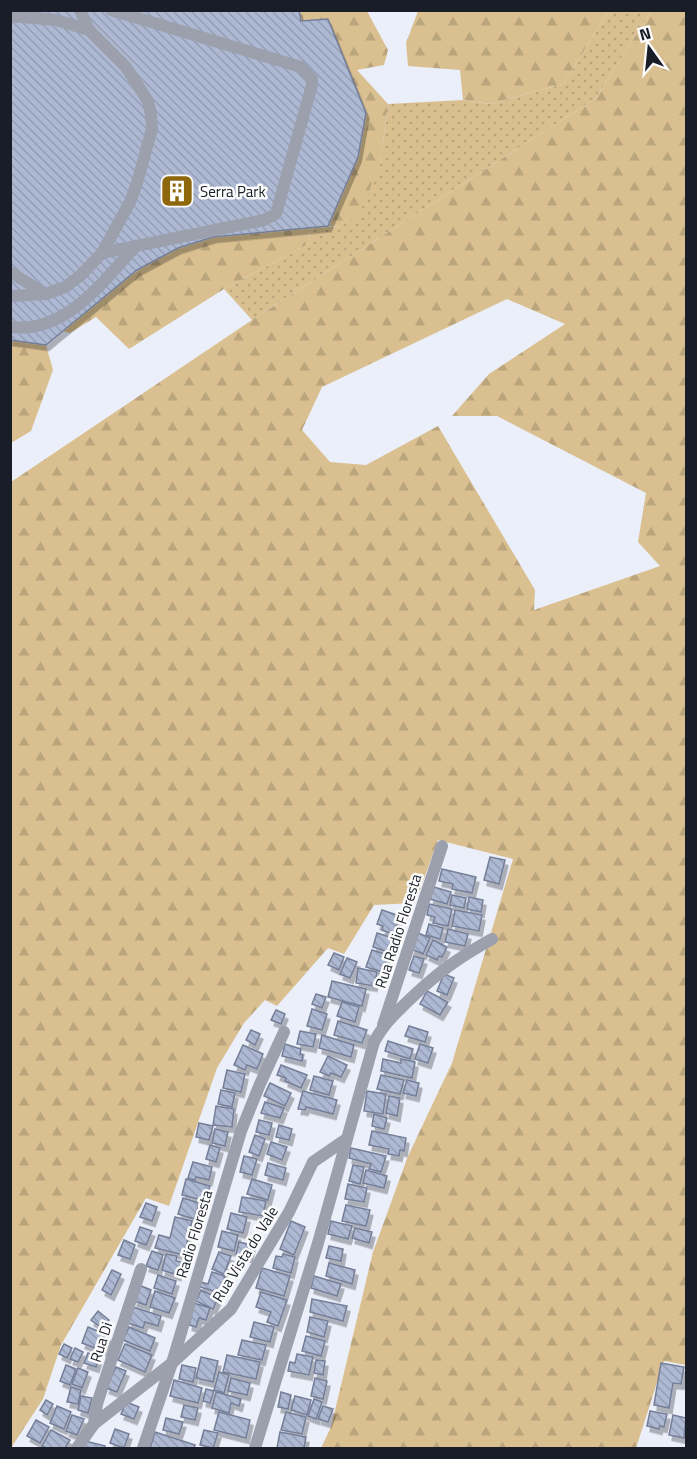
<svg xmlns="http://www.w3.org/2000/svg" width="697" height="1459" viewBox="0 0 697 1459" font-family="'Titillium Web',sans-serif">
	<style>
		.grass { fill: url(#grass-dots) }
		.forest { fill: url(#forest-firs); fill-rule: evenodd }
		.building { fill: url(#building-back-hatch); stroke: #747e97; stroke-width: 1.5; filter: url(#shadow) }
		.lines { fill: none; stroke-linecap: round; stroke-linejoin: round }
		.minor { stroke: #9ba0ac; stroke-width: 12 }
		.labels { text-anchor: middle; dominant-baseline: central; stroke-width: 5; stroke-linejoin: round; paint-order: stroke }
		.poi-label { font-size: 15px; fill: #191d27; stroke: #fcfcfc; text-anchor: start }
		.street-label { font-size: 15px; fill: #191d27; stroke: #fcfcfc }
	</style>
	<defs>
		<pattern id="grass-dots" width="8" height="8" patternUnits="userSpaceOnUse" patternTransform="scale(1.5)"><rect width="8" height="8" fill="#dac091"/><path d="M2 2h.1M6 6h.1" fill="none" stroke="#baa57d" stroke-width="1.8" stroke-linecap="round"/></pattern>
		<pattern id="forest-firs" width="22" height="20" patternUnits="userSpaceOnUse" patternTransform="scale(1.5)"><rect width="22" height="20" fill="#dac091"/><path d="M5 1l3.5 6h-7zM16 11l3.5 6h-7z" fill="#baa57d"/></pattern>
		<pattern id="building-back-hatch" width="6" height="6" patternUnits="userSpaceOnUse" patternTransform="scale(1.5)"><rect width="6" height="6" fill="#adb8d3"/><path d="M-1 5l2 2M0 0l6 6M5-1l2 2" fill="none" stroke="#949eb5"/></pattern>
		<filter id="shadow"><feDropShadow dx="3" dy="5.5" stdDeviation="0" flood-color="#0004"/></filter>
	</defs>
	<rect width="100%" height="100%" fill="#ebeffa"/>
	<polygon class="grass" points="609,11 651,11 596,98 252,320 224,289 310,243 309,228 342,226 380,164 388,104 463,100 490,104 563,84"/>
	<g class="forest">
		<polygon points="299,11 367,11 388,50 384,65 357,70 388,104 380,164 359,214 342,226 328,226 358,157 366,112 328,19 301,21"/>
		<polygon points="418,11 418,10 609,11 563,84 490,104 463,100 460,70 408,66 406,43"/>
		<path d="M651,11H686V1365L664,1361L636,1448H321L331,1427L373,1252L408,1156L452,1063L513,859L438,840L415,903L374,905L344,954L328,948L277,1006L265,1000L244,1023L217,1068L169,1206L146,1198L61,1345L43,1399L11,1448V482L252,320L596,98ZM507,299L565,324L489,374L452,416H497L646,493L638,542L660,566L534,610L535,590L438,426L366,465L330,462L302,430L322,387Z"/>
		<path d="M309,228L310,243L224,289L129,349L96,317L70,333L63,331C109,293 153,249 213,237C244,231 278,231 309,228Z"/>
		<polygon points="11,340 46,345 53,370 31,431 11,443"/>
	</g>
	<g class="building">
		<polygon points="10,10 299,10 301,21 328,19 366,113 358,157 328,226 213,237 178,248 137,270 46,345 10,340"/>
		<polygon points="490,857 505,860 499,884 484,880"/>
		<polygon points="442,869 476,877 472,893 452,889 453,884 439,881"/>
		<polygon points="434,887 451,892 447,904 430,899"/>
		<polygon points="452,895 466,898 464,908 450,905"/>
		<polygon points="469,897 483,900 481,912 467,909"/>
		<polygon points="429,904 452,909 448,926 433,923 435,917 427,915"/>
		<polygon points="382,910 400,916 393,934 382,930 383,926 377,924"/>
		<polygon points="455,910 482,915 479,931 452,926"/>
		<polygon points="429,924 443,928 440,939 426,935"/>
		<polygon points="448,929 468,934 465,946 445,942"/>
		<polygon points="377,933 393,938 389,952 373,947"/>
		<polygon points="418,933 430,938 423,954 411,949"/>
		<polygon points="433,940 447,947 442,957 439,956 437,960 426,955"/>
		<polygon points="372,950 388,955 383,972 366,967"/>
		<polygon points="334,953 344,957 339,970 328,965"/>
		<polygon points="414,956 424,959 419,973 409,970"/>
		<polygon points="347,958 357,962 350,978 340,974"/>
		<polygon points="358,968 377,972 374,986 356,983"/>
		<polygon points="444,974 454,978 447,995 437,991"/>
		<polygon points="332,981 366,989 362,1006 328,997"/>
		<polygon points="427,991 448,1002 440,1015 420,1004"/>
		<polygon points="316,994 326,997 322,1008 312,1004"/>
		<polygon points="342,1002 359,1007 355,1022 337,1016"/>
		<polygon points="312,1009 327,1014 322,1030 307,1026"/>
		<polygon points="276,1010 285,1014 281,1024 271,1020"/>
		<polygon points="338,1021 367,1030 362,1043 334,1035"/>
		<polygon points="409,1026 428,1032 425,1042 405,1036"/>
		<polygon points="251,1030 260,1034 255,1045 246,1040"/>
		<polygon points="300,1031 316,1034 313,1047 297,1044"/>
		<polygon points="322,1035 354,1045 351,1057 319,1048"/>
		<polygon points="388,1041 413,1049 410,1059 385,1051"/>
		<polygon points="285,1044 301,1049 300,1054 303,1055 302,1061 282,1056"/>
		<polygon points="420,1044 433,1048 428,1063 415,1059"/>
		<polygon points="243,1045 263,1054 257,1069 247,1065 245,1070 234,1065"/>
		<polygon points="328,1056 347,1065 341,1077 331,1073 329,1076 320,1072"/>
		<polygon points="383,1059 401,1063 401,1059 415,1062 412,1078 381,1071"/>
		<polygon points="281,1065 307,1075 301,1088 285,1081 286,1078 277,1075"/>
		<polygon points="227,1070 245,1074 241,1092 223,1088"/>
		<polygon points="381,1075 404,1080 400,1094 377,1089"/>
		<polygon points="314,1076 333,1081 329,1095 310,1090"/>
		<polygon points="407,1080 419,1083 416,1096 403,1093"/>
		<polygon points="270,1083 291,1093 285,1106 264,1096"/>
		<polygon points="221,1090 235,1093 232,1107 218,1104"/>
		<polygon points="303,1091 337,1100 333,1114 306,1107 305,1110 298,1109"/>
		<polygon points="367,1091 386,1094 383,1114 364,1111"/>
		<polygon points="389,1096 400,1098 397,1116 386,1113"/>
		<polygon points="265,1102 284,1108 280,1118 261,1113"/>
		<polygon points="216,1106 234,1109 232,1127 213,1125"/>
		<polygon points="374,1114 387,1118 384,1129 372,1126"/>
		<polygon points="259,1120 272,1123 269,1135 256,1132"/>
		<polygon points="199,1123 213,1126 209,1140 196,1137"/>
		<polygon points="279,1125 292,1129 289,1140 276,1137"/>
		<polygon points="215,1129 228,1132 225,1146 212,1143"/>
		<polygon points="372,1131 406,1138 404,1151 400,1150 399,1156 388,1154 389,1149 369,1145"/>
		<polygon points="255,1135 265,1139 259,1156 249,1152"/>
		<polygon points="271,1142 287,1147 282,1160 267,1154"/>
		<polygon points="210,1145 220,1148 216,1162 206,1159"/>
		<polygon points="351,1148 386,1156 381,1172 369,1169 371,1164 349,1158"/>
		<polygon points="244,1156 257,1159 252,1175 240,1172"/>
		<polygon points="193,1162 212,1167 209,1180 196,1177 195,1180 188,1178"/>
		<polygon points="268,1163 286,1168 283,1180 265,1175"/>
		<polygon points="353,1165 364,1167 360,1184 349,1181"/>
		<polygon points="366,1170 387,1176 384,1188 363,1183"/>
		<polygon points="186,1179 210,1186 206,1201 182,1195"/>
		<polygon points="252,1179 272,1185 268,1200 247,1194"/>
		<polygon points="348,1184 367,1188 364,1202 345,1199"/>
		<polygon points="242,1197 266,1201 263,1216 239,1212"/>
		<polygon points="183,1198 199,1203 194,1219 178,1214"/>
		<polygon points="146,1203 157,1207 152,1221 140,1217"/>
		<polygon points="346,1205 370,1210 366,1226 342,1221"/>
		<polygon points="231,1213 247,1217 243,1233 227,1229"/>
		<polygon points="175,1217 192,1221 184,1255 155,1248 159,1235 170,1238"/>
		<polygon points="291,1221 305,1227 294,1255 280,1249"/>
		<polygon points="331,1221 352,1226 348,1239 328,1234"/>
		<polygon points="140,1227 152,1231 146,1245 135,1241"/>
		<polygon points="355,1228 372,1232 369,1243 352,1238"/>
		<polygon points="222,1231 238,1235 234,1251 218,1247"/>
		<polygon points="124,1240 135,1245 130,1259 118,1255"/>
		<polygon points="239,1242 252,1245 249,1257 236,1254"/>
		<polygon points="329,1246 343,1249 341,1261 326,1258"/>
		<polygon points="152,1251 163,1255 158,1270 146,1266"/>
		<polygon points="219,1252 231,1256 224,1274 212,1269"/>
		<polygon points="166,1254 177,1256 176,1261 181,1262 178,1275 162,1270"/>
		<polygon points="283,1254 295,1257 291,1273 273,1268 276,1256 282,1257"/>
		<polygon points="329,1263 355,1270 352,1284 326,1276"/>
		<polygon points="262,1268 290,1276 284,1296 256,1288"/>
		<polygon points="112,1270 121,1274 111,1295 102,1290"/>
		<polygon points="212,1272 225,1276 220,1293 200,1287 201,1282 208,1284"/>
		<polygon points="158,1275 176,1281 172,1294 154,1288"/>
		<polygon points="314,1276 341,1284 337,1296 311,1288"/>
		<polygon points="139,1285 151,1290 146,1305 134,1301"/>
		<polygon points="201,1290 218,1298 213,1309 196,1301"/>
		<polygon points="155,1291 175,1298 169,1313 150,1307"/>
		<polygon points="261,1292 287,1300 278,1326 267,1322 271,1312 256,1307"/>
		<polygon points="312,1299 347,1306 343,1321 310,1312"/>
		<polygon points="194,1303 210,1308 206,1320 199,1318 196,1327 189,1325"/>
		<polygon points="133,1307 161,1316 158,1326 145,1322 143,1328 128,1323"/>
		<polygon points="98,1311 109,1320 102,1328 91,1320"/>
		<polygon points="310,1317 328,1321 324,1337 307,1332"/>
		<polygon points="254,1322 274,1327 270,1342 250,1337"/>
		<polygon points="88,1327 109,1336 103,1351 82,1343"/>
		<polygon points="129,1327 155,1338 150,1351 123,1340"/>
		<polygon points="306,1336 325,1341 321,1356 302,1351"/>
		<polygon points="242,1340 266,1345 262,1360 238,1355"/>
		<polygon points="64,1344 72,1348 67,1358 59,1354"/>
		<polygon points="125,1344 152,1355 145,1372 118,1360"/>
		<polygon points="75,1348 83,1352 78,1362 70,1359"/>
		<polygon points="88,1353 99,1357 96,1367 84,1363"/>
		<polygon points="297,1354 313,1357 309,1375 288,1371 290,1362 295,1363"/>
		<polygon points="227,1355 260,1362 256,1379 223,1372"/>
		<polygon points="201,1357 218,1361 213,1382 196,1378"/>
		<polygon points="316,1360 325,1361 323,1375 314,1373"/>
		<polygon points="661,1363 684,1367 681,1384 673,1383 669,1408 654,1405"/>
		<polygon points="66,1365 76,1369 70,1385 60,1381"/>
		<polygon points="182,1365 196,1368 193,1382 179,1379"/>
		<polygon points="116,1367 126,1371 117,1392 106,1388"/>
		<polygon points="78,1368 88,1372 82,1388 72,1384"/>
		<polygon points="219,1372 229,1375 224,1393 214,1390"/>
		<polygon points="231,1378 250,1383 247,1395 228,1391"/>
		<polygon points="315,1378 327,1381 323,1399 311,1396"/>
		<polygon points="174,1380 202,1388 198,1403 170,1396"/>
		<polygon points="71,1387 81,1390 78,1404 67,1402"/>
		<polygon points="206,1389 214,1391 210,1403 203,1401"/>
		<polygon points="216,1392 241,1399 239,1406 231,1403 229,1413 212,1408"/>
		<polygon points="281,1392 291,1395 288,1409 278,1407"/>
		<polygon points="81,1396 92,1398 88,1413 78,1410"/>
		<polygon points="295,1396 311,1400 307,1415 291,1410"/>
		<polygon points="314,1399 322,1402 316,1419 308,1416"/>
		<polygon points="46,1400 53,1404 47,1415 40,1410"/>
		<polygon points="126,1402 139,1407 134,1419 121,1414"/>
		<polygon points="184,1405 198,1408 195,1420 181,1417"/>
		<polygon points="57,1406 71,1412 64,1429 50,1423"/>
		<polygon points="323,1406 333,1409 328,1422 318,1419"/>
		<polygon points="650,1411 667,1414 664,1427 660,1426 659,1429 647,1426"/>
		<polygon points="219,1412 250,1420 246,1438 214,1430"/>
		<polygon points="286,1412 306,1417 302,1434 281,1430"/>
		<polygon points="72,1415 84,1419 77,1435 66,1431"/>
		<polygon points="673,1415 686,1418 684,1438 669,1435"/>
		<polygon points="166,1418 183,1422 179,1434 163,1430"/>
		<polygon points="36,1420 49,1427 40,1443 27,1436"/>
		<polygon points="115,1429 129,1434 124,1448 110,1443"/>
		<polygon points="51,1430 70,1440 65,1448 46,1448 42,1446"/>
		<polygon points="204,1430 218,1433 213,1448 200,1445"/>
		<polygon points="155,1432 195,1445 194,1448 150,1448"/>
		<polygon points="280,1432 306,1437 304,1448 277,1448"/>
		<polygon points="85,1441 105,1446 104,1448 83,1448"/>
	</g>
	<g class="lines">
		<g class="minor">
			<polyline points="80,10 89,30"/>
			<polyline points="10,16 56,20 89,30 126,67 148,101 151,115 152,129 137,183 130,202 102,253 80,276 65,287 46,294 10,272"/>
			<polyline points="102,253 264,220 276,214 312,85 312,79 301,67 111,10"/>
			<polyline points="10,296 46,294"/>
			<path d="M10,327C66,334 102,282 136,246"/>
			<polyline points="383,1025 442,846"/>
			<polyline points="94,1424 97,1404 141,1269"/>
			<polyline points="77,1448 94,1424 172,1363 231,1309 289,1212 313,1162 345,1140"/>
			<polyline points="143,1448 172,1363 241,1131 260,1084 284,1032"/>
			<path d="M255,1448L318,1243L374,1042C383,1025 393,1016 406,1003C436,974 456,959 492,939"/>
		</g>
	</g>
	<defs>
		<symbol id="building-square" viewBox="-11 -11 22 22"><rect x="-9" y="-9" width="18" height="18" rx="4" fill="#8e670b" stroke="#fcfcfc"/><path d="M-4-6H4V6H1V3H-1V6H-4ZM-2.5-4.3h1.7v1.8h-1.7ZM.8-4.3h1.7v1.8H.8ZM-2.5-1h1.7V.8h-1.7ZM.8-1h1.7V.8H.8Z" fill="#fff"/></symbol>
	</defs>
	<g fill-rule="evenodd">
		<use href="#building-square" x="158" y="172" width="38" height="38"/>
	</g>
	<g class="labels">
		<g class="poi-label">
			<text x="200" y="191">Serra Park</text>
		</g>
		<g class="street-label">
			<text transform="translate(398 931) rotate(-72)">Rua Radio Floresta</text>
			<text transform="translate(194 1234) rotate(-73)">Radio Floresta</text>
			<text transform="translate(245 1254) rotate(-58)">Rua Vista do Vale</text>
			<text transform="translate(101 1342) rotate(-72)">Rua Di</text>
		</g>
	</g>
	<rect width="697" height="1459" fill="none" stroke="#191d27" stroke-width="24"/>
	<g transform="translate(649 48) rotate(345)" stroke="#fcfcfc" stroke-width="4.5" paint-order="stroke">
	<path d="M0-4.5L10 22L0 15L-10 22Z" fill="#191d27"/>
	<text y="-9" font-size="16" font-weight="bold" text-anchor="middle" fill="#191d27">N</text>
	</g>
</svg>
